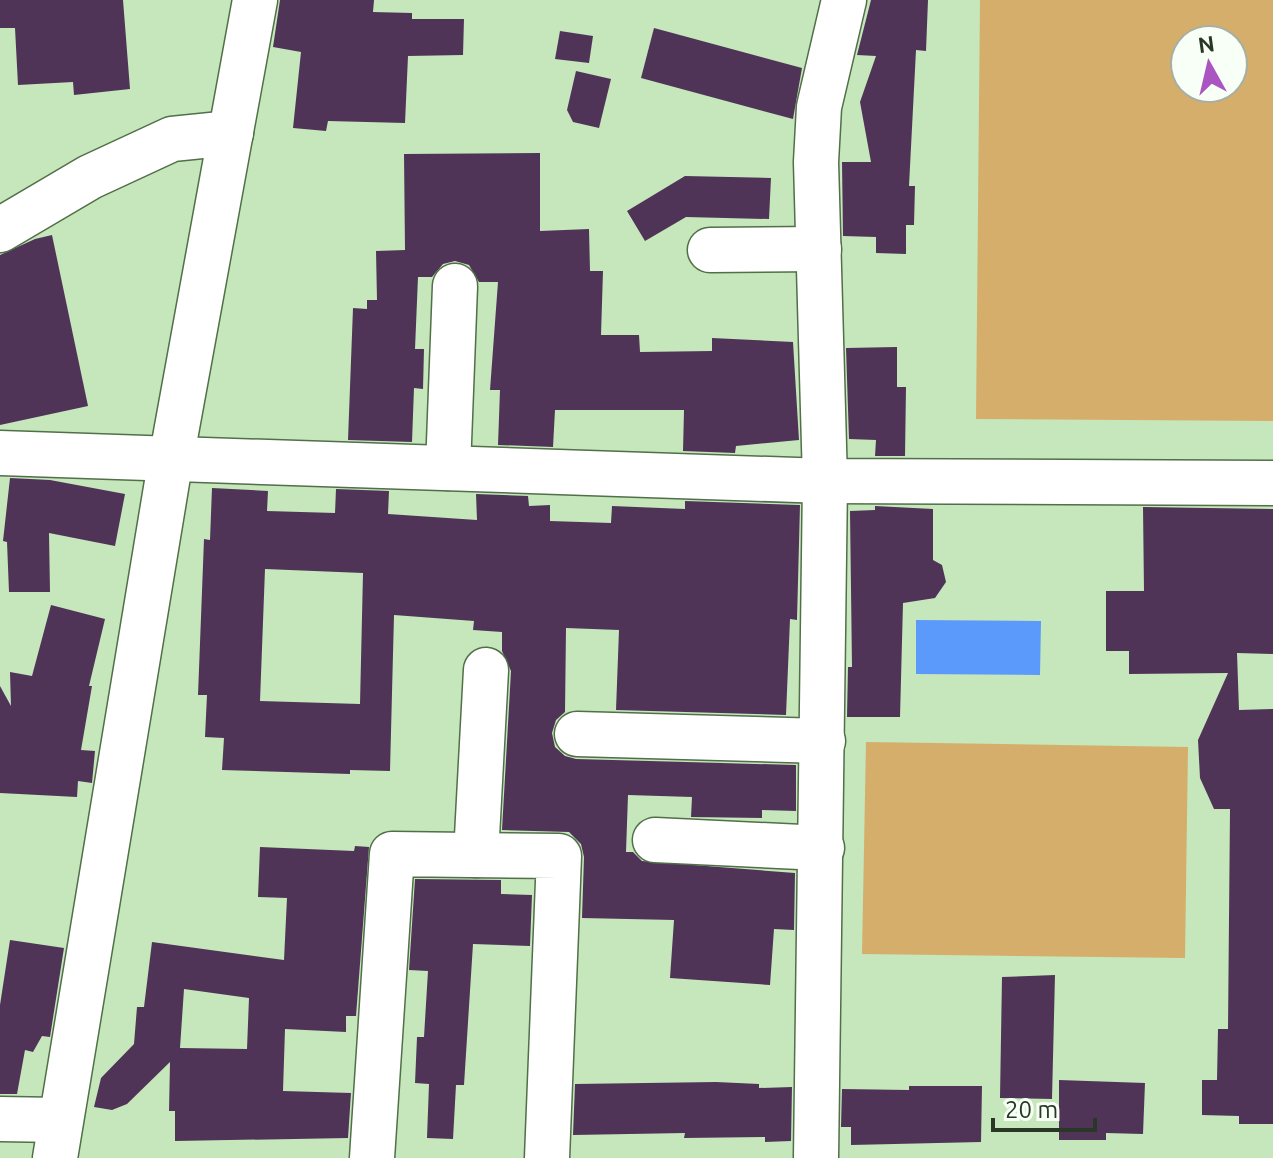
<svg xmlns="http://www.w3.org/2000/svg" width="1273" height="1158" viewBox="0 0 1273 1158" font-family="Ubuntu,sans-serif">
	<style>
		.green { fill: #d6ae6b; fill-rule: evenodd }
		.water { fill: #5b9afb }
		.building { fill: #503458; fill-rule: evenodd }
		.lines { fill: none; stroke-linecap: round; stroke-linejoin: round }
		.minor-casing { stroke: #516f48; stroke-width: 47 }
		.minor { stroke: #fff; stroke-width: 44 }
	</style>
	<rect width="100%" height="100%" fill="#c5e7bb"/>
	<g class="green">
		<path d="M980,0H1273V421L976,419ZM1233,40V88H1185V40Z"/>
		<polygon points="866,742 1188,747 1185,958 862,954"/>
	</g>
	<polygon class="water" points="916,620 1041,621 1040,675 916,674"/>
	<g class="building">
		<polygon points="0,0 123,0 130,89 74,95 73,82 18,85 15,28 0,28"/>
		<polygon points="280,0 374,0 373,12 412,13 412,19 464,19 463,55 408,56 405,123 328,121 326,131 293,128 301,52 273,47"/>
		<polygon points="871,0 928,0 926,51 916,50 909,186 915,186 914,225 906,225 906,254 876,253 876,237 843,236 842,162 871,162 860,102 876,56 857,55"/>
		<polygon points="654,28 802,68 793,119 641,78"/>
		<polygon points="560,31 593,36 589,63 555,59"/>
		<polygon points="576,71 611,79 599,128 573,122 567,110"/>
		<polygon points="540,153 540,231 589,229 590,271 603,271 601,335 639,335 640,352 712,351 712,338 793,342 799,440 736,446 735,453 683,451 684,410 555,410 553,447 498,445 500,390 490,390 498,282 479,282 469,265 455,261 443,264 432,277 418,277 415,349 424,349 423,389 414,388 412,442 348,440 353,308 367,309 367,300 377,300 376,251 405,250 404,154"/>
		<polygon points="685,176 771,178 769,219 686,217 645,241 627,211"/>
		<polygon points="52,235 88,406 0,425 0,255 35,239"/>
		<polygon points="897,347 897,387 906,387 905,456 875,456 876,440 849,439 846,348"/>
		<polygon points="10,478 50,480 125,494 115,546 49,533 50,592 9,592 7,542 3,541"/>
		<path d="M212,488L268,491L267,511L335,513L336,489L389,491L388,514L477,520L476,494L528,496L529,506L550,505V521L611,523L612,506L685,509V501L800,505L797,620L790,619L786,715L616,710L619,630L566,628L565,712L556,720L552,733L555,747L565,756L576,759L796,765V811L762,810V818L691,817L692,797L628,795L626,852H633L642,861L795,873L794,930L774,929L770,985L670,978L674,920L582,918L584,857L581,844L569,832L502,830L511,671L502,651V632L473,630L474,621L394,615L390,771L350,770V774L222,770L224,738L205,737L207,695H198L204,539L210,540ZM265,569L363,573L360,704L260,701Z"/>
		<polygon points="875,506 933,509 933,560 942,565 946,582 935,598 903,603 900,717 847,717 848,667 852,667 850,511 875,510"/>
		<polygon points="1143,507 1273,509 1273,654 1237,653 1239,710 1273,709 1273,1124 1239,1124 1239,1116 1202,1115 1202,1080 1217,1080 1218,1029 1228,1029 1230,809 1214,809 1200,778 1198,740 1228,673 1129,674 1129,651 1106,651 1106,591 1144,591"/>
		<polygon points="51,605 105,619 89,686 92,686 81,750 95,751 92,783 78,781 77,797 0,793 0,686 11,706 10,672 32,676"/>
		<path d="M355,846L369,847L356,1016H346V1032L285,1029L283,1091L351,1093L348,1138L175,1141V1111H169L170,1062L127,1104L112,1110L94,1107L101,1078L134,1044L137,1007H144L152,942L284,960L287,898L258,897L260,847L354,851ZM184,989L249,998L247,1049L180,1048Z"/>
		<polygon points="415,879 501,880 501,894 532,895 530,946 473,944 464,1085 456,1085 453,1139 427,1138 429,1084 415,1083 417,1037 424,1037 428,971 409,970"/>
		<polygon points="10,940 64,948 50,1037 42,1036 33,1052 25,1050 17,1094 0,1094 0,1005"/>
		<polygon points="1055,975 1052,1099 1000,1098 1002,977"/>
		<polygon points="1059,1080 1145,1083 1143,1134 1106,1133 1106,1140 1059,1140"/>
		<polygon points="716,1082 759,1084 759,1088 792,1087 791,1141 765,1142 765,1137 684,1138 685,1133 573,1135 575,1084"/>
		<polygon points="909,1086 982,1086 981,1142 851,1145 851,1127 841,1127 842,1089 909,1090"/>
	</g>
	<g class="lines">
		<defs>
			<g id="minor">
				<polyline points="0,230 90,177 172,139 231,133"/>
				<polyline points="710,250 819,249"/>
				<polyline points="0,453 825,481 1273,483"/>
				<polyline points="448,468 455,286"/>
				<polyline points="577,734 823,741"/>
				<polyline points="655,840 822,848"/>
				<polyline points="476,855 486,670"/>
				<polyline points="0,1119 59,1120"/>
				<polyline points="55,1158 167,482 255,0"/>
				<polyline points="372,1158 392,854 559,856 547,1158"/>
				<polyline points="816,1158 825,481 816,162 819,107 844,0"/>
			</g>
		</defs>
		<use href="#minor" class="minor-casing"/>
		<use href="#minor" class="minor"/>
	</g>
	<g transform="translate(1209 64) rotate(352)"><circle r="38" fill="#f8fff6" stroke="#a6afa3" stroke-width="2"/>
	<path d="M0-6L14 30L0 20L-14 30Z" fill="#ab55c3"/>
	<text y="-12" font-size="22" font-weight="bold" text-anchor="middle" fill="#2a3726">N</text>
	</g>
	<path d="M993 1118v12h102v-12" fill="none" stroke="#2a3726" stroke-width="4"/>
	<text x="1005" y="1118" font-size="24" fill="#2a3726" stroke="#f8fff6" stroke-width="6" paint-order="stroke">20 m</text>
</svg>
